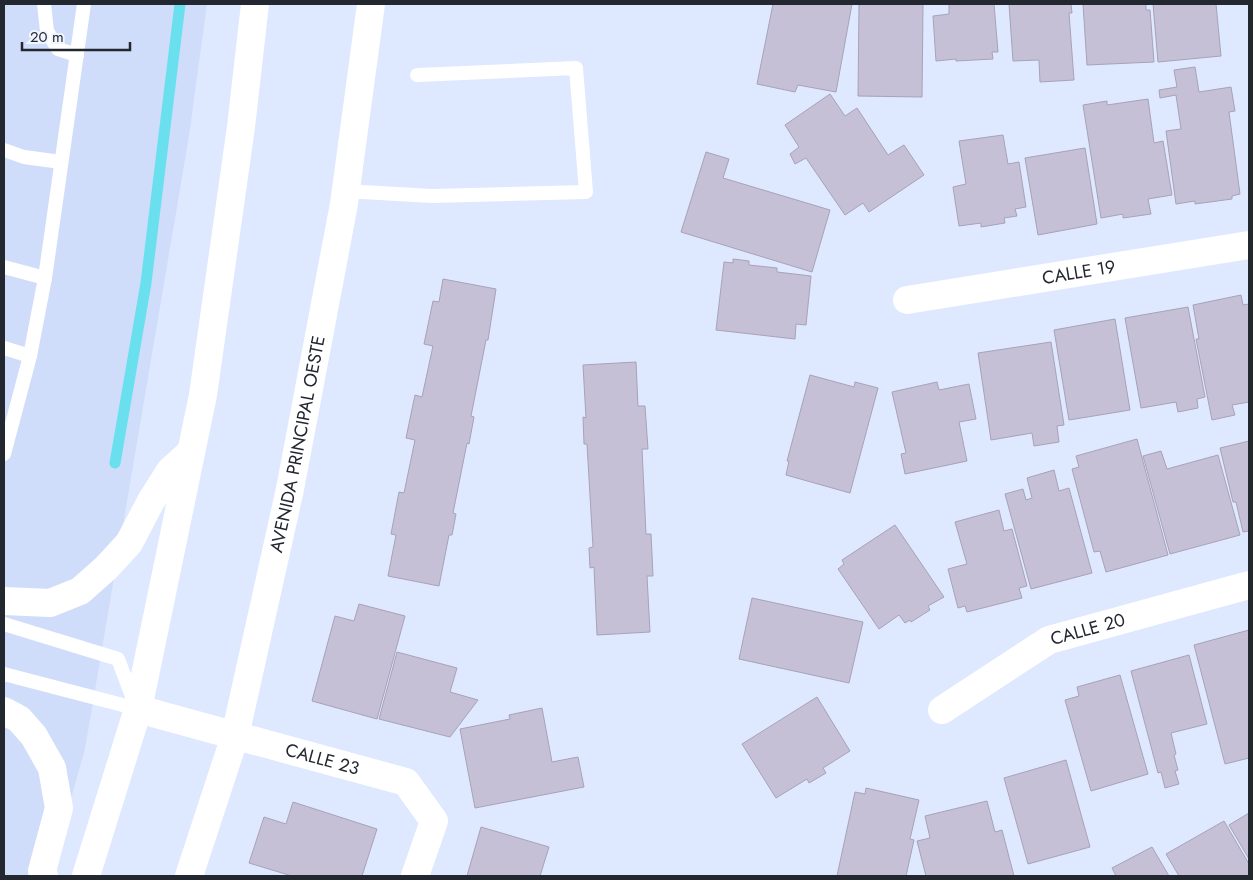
<svg xmlns="http://www.w3.org/2000/svg" width="1253" height="880" viewBox="0 0 1253 880" font-family="Jost,sans-serif">
	<style>
		.built { fill: #d0ddfa }
		.lines { fill: none; stroke-linecap: round; stroke-linejoin: round }
		.stream { stroke: #6ae0ef; stroke-width: 11 }
		.building { fill: #c6c0d7; stroke: #a7a2b8 }
		.service { stroke: #fff; stroke-width: 14 }
		.minor { stroke: #fff; stroke-width: 28 }
		.secondary { stroke: #fff; stroke-width: 28 }
		.labels { text-anchor: middle; dominant-baseline: central; stroke-width: 5; stroke-linejoin: round; paint-order: stroke }
		.street-label { font-size: 18px; fill: #23272f; stroke: #f1f5fe }
	</style>
	<rect width="100%" height="100%" fill="#dee8fe"/>
	<polygon class="built" points="4,4 207,4 189,136 85,749 49,876 4,876"/>
	<g class="lines">
		<polyline class="stream" points="115,463 146,283 180,4"/>
	</g>
	<g class="building">
		<polygon points="773,4 852,4 836,92 798,85 795,92 757,84"/>
		<polygon points="859,4 923,4 922,97 858,96"/>
		<polygon points="949,4 994,4 998,52 992,52 993,59 956,61 956,59 936,61 933,16 949,14"/>
		<polygon points="1009,4 1071,4 1072,13 1069,13 1074,80 1040,82 1039,60 1013,61"/>
		<polygon points="1083,4 1146,4 1146,10 1150,10 1154,62 1087,65"/>
		<polygon points="1153,4 1216,4 1221,56 1158,62"/>
		<polygon points="1195,67 1199,92 1231,87 1235,111 1229,112 1240,194 1232,196 1232,199 1195,204 1195,201 1176,204 1166,131 1181,129 1176,95 1160,98 1159,90 1177,87 1174,70"/>
		<polygon points="830,94 845,116 857,108 888,155 904,145 924,175 869,212 863,203 845,215 806,158 795,164 790,154 799,147 785,125"/>
		<polygon points="1148,99 1154,143 1163,141 1172,195 1148,199 1151,214 1123,218 1123,214 1101,218 1083,105 1107,101 1107,105"/>
		<polygon points="1003,135 1008,164 1019,162 1026,207 1015,209 1017,216 1004,218 1005,223 981,227 981,223 959,226 953,187 966,184 959,141"/>
		<polygon points="1085,148 1097,224 1038,235 1025,158"/>
		<polygon points="706,152 729,159 723,178 830,210 812,272 681,232"/>
		<polygon points="733,259 749,261 749,265 777,268 777,272 811,276 806,325 796,324 795,339 716,330 724,262 733,263"/>
		<polygon points="443,279 496,289 488,340 486,340 471,416 474,417 469,444 467,443 453,513 456,514 452,535 449,535 439,586 388,576 396,535 391,534 399,492 404,493 415,440 406,438 415,395 422,397 433,346 424,344 433,301 439,302"/>
		<polygon points="1241,295 1243,305 1249,304 1249,402 1232,405 1235,415 1212,420 1196,339 1199,339 1193,305"/>
		<polygon points="1188,307 1205,397 1197,399 1198,408 1178,412 1176,402 1141,408 1125,318"/>
		<polygon points="1115,319 1130,410 1069,420 1054,330"/>
		<polygon points="1051,342 1064,425 1057,426 1059,442 1034,446 1032,433 991,440 978,353"/>
		<polygon points="636,362 638,406 645,406 648,449 642,449 646,534 651,534 653,576 647,576 650,632 597,635 594,567 590,568 589,548 593,547 587,444 584,444 583,417 586,418 583,365"/>
		<polygon points="810,375 854,387 855,382 878,388 850,493 786,475 789,461 787,461"/>
		<polygon points="937,382 939,390 969,384 976,419 959,422 967,461 905,474 901,454 906,453 892,392"/>
		<polygon points="1137,439 1168,555 1106,572 1100,551 1094,552 1072,469 1079,467 1076,456"/>
		<polygon points="1249,441 1249,531 1243,532 1236,502 1233,502 1220,448"/>
		<polygon points="1161,451 1167,469 1218,455 1240,535 1170,554 1143,456"/>
		<polygon points="1054,470 1059,491 1069,488 1092,573 1031,589 1005,494 1023,489 1026,500 1032,498 1027,478"/>
		<polygon points="999,510 1004,531 1012,529 1027,586 1019,588 1022,598 967,612 965,606 958,608 948,569 967,564 955,522"/>
		<polygon points="895,525 944,597 928,606 930,610 911,622 910,620 905,623 899,615 879,629 838,569 844,564 842,560"/>
		<polygon points="752,598 863,622 849,683 739,659"/>
		<polygon points="359,604 405,616 377,719 312,701 335,616 354,621"/>
		<polygon points="1249,630 1249,758 1225,764 1194,645"/>
		<polygon points="397,652 457,668 450,692 478,700 450,737 379,719"/>
		<polygon points="1189,655 1207,724 1171,733 1176,754 1174,755 1178,770 1175,771 1179,784 1165,788 1161,772 1158,773 1131,671"/>
		<polygon points="1120,675 1148,774 1091,791 1065,700 1079,696 1077,687"/>
		<polygon points="817,697 850,751 823,768 826,773 809,783 807,779 776,798 742,744"/>
		<polygon points="542,708 552,762 578,757 584,787 475,808 460,729 510,719 509,715"/>
		<polygon points="1066,760 1090,847 1028,864 1004,778"/>
		<polygon points="866,788 919,800 910,839 914,840 906,876 837,876 855,792 865,794"/>
		<polygon points="987,801 995,832 1002,830 1014,876 926,876 917,841 930,838 925,816"/>
		<polygon points="293,802 377,829 362,876 292,876 249,863 264,817 286,824"/>
		<polygon points="1249,813 1249,859 1229,825"/>
		<polygon points="1224,821 1249,864 1249,876 1179,876 1166,854"/>
		<polygon points="481,827 549,847 540,876 467,876"/>
		<polygon points="1152,847 1169,876 1116,876 1112,868"/>
	</g>
	<g class="lines">
		<g class="service">
			<polyline points="44,4 47,31 58,49 77,55"/>
			<polyline points="4,150 24,157 61,162"/>
			<polyline points="345,191 432,196 586,192 576,68 417,75"/>
			<polyline points="4,267 45,278 84,4"/>
			<polyline points="4,348 30,356"/>
			<polyline points="4,454 30,356 45,278"/>
			<polyline points="4,624 118,659 135,704"/>
			<polyline points="4,674 138,709"/>
		</g>
		<g class="minor">
			<path id="s1" d="M907,300L1249,245"/>
			<path id="s2" d="M138,709L406,782L434,821L415,876"/>
			<path id="s3" d="M942,710L1049,640L1249,585"/>
		</g>
		<g class="secondary">
			<polyline points="4,601 50,603 80,591 106,568 129,543 151,501 170,471 191,452"/>
			<polyline points="4,711 19,719 34,736 52,768 59,808 42,871 44,876"/>
			<polyline points="86,876 138,709 203,395 241,127 255,4"/>
			<path id="s4" d="M189,876L235,736L290,489L344,204L371,4"/>
		</g>
	</g>
	<g class="labels">
		<g class="street-label">
			<text stroke="none"><textPath href="#s1" startOffset="174">CALLE 19</textPath></text>
			<text stroke="none"><textPath href="#s4" startOffset="446">AVENIDA PRINCIPAL OESTE</textPath></text>
			<text stroke="none"><textPath href="#s3" startOffset="168">CALLE 20</textPath></text>
			<text stroke="none"><textPath href="#s2" startOffset="191">CALLE 23</textPath></text>
		</g>
	</g>
	<rect width="1253" height="880" fill="none" stroke="#23272f" stroke-width="10"/>
	<path d="M22 42v8h108v-8" fill="none" stroke="#23272f" stroke-width="2.5"/>
	<text x="30" y="42" font-size="15" fill="#23272f" stroke="#f1f5fe" stroke-width="4" paint-order="stroke">20 m</text>
</svg>
